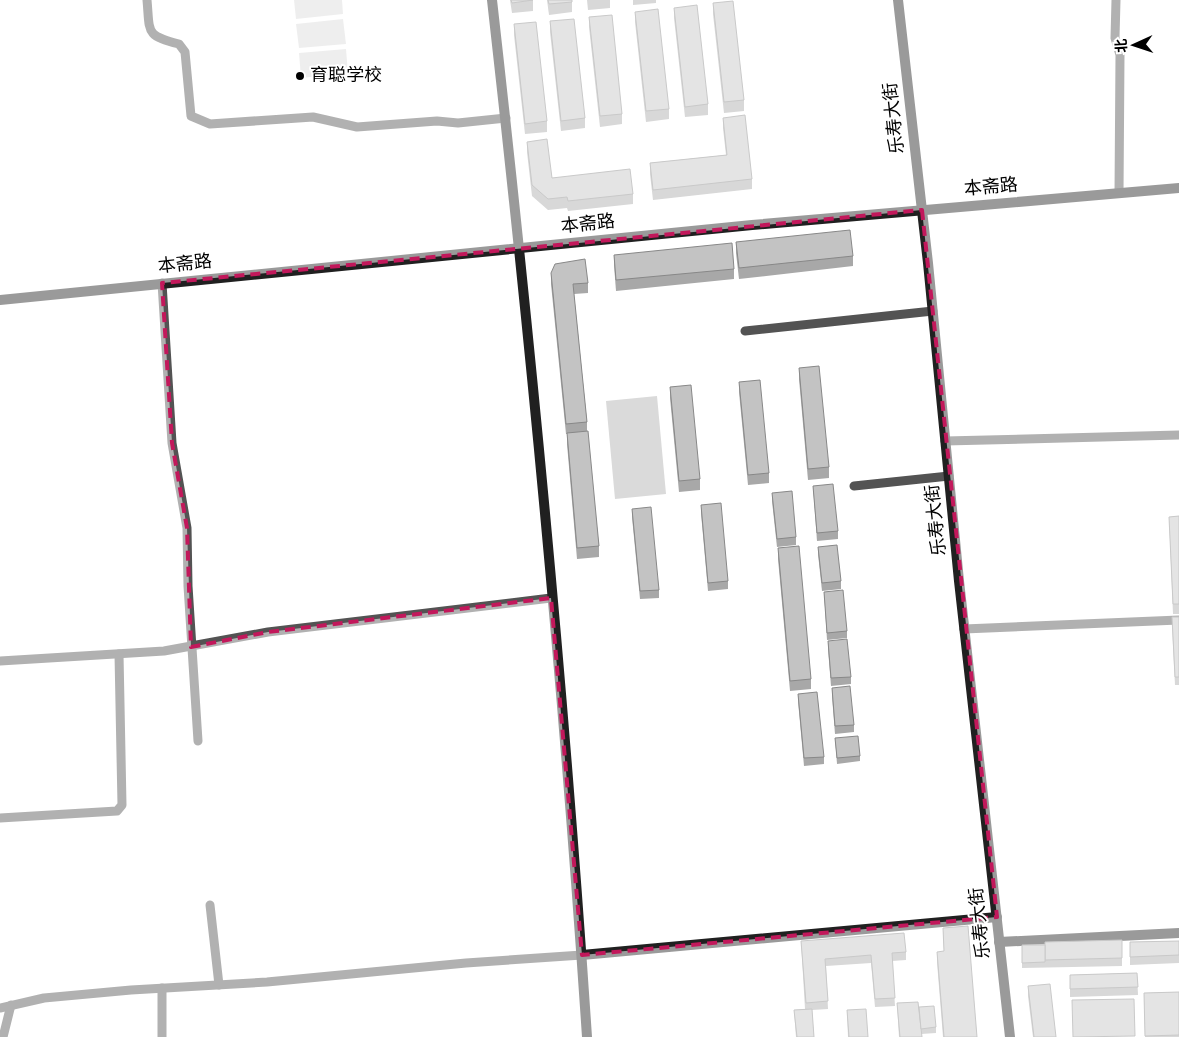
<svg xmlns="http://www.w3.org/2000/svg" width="1179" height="1037" viewBox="0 0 1179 1037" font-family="Overpass,'Noto Sans SC',sans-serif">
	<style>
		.green { fill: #dadada }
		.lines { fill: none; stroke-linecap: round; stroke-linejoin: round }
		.street { stroke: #535353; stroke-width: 9 }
		.secondary { stroke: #202020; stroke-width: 10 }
		.wall { fill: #a8a8a8 }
		.building { fill: #c3c3c3; stroke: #888 }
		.marked { fill: none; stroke: #c2185b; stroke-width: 4; stroke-dasharray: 10 6; stroke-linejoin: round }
		.poi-dot { fill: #000; stroke: #fff; stroke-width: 2 }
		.labels { text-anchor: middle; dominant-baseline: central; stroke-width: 4; stroke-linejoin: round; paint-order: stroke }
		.poi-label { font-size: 18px; fill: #000; stroke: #fff; text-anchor: start }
		.street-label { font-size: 18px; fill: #000; stroke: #fff }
	</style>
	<rect width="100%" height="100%" fill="#fff"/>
	<g class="green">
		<polygon points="294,0 342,0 343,14 296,19"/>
		<polygon points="343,19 346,44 299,48 296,24"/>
		<polygon points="346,49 348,73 301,78 299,53"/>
		<polygon points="657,396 666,494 615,499 606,401"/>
	</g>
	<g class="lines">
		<g class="street">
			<path d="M147,0C150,33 145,35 179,44L185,52L191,116L210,124L313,117L357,127L437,121L458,123L506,118"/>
			<polyline points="1116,0 1115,38 1120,55 1119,193"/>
			<polyline points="162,283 172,443 187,528 188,586 198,741"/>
			<polyline points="745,331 933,311"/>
			<polyline points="945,441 1179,435"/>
			<polyline points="854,486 949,476"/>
			<polyline points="964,629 1179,620"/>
			<polyline points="0,661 164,651 268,632 551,598"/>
			<polyline points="0,818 117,811 122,805 119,654"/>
			<polyline points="210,905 219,985"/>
			<polyline points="162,988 162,1037"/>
			<polyline points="0,1008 44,998 131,990 267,982 466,963 582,955"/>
			<polyline points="3,1037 11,1005"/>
		</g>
		<g class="secondary">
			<path d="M492,0C531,345 564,691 587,1037"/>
			<polyline points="898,0 928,263 959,581 1010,1037"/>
			<polyline points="0,300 752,225 1179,188"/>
			<polyline points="999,942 1179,933"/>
			<polyline points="582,955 997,917"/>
		</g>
	</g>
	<g class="wall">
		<polygon points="510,0 533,0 533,11 512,13"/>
		<polygon points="547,0 572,0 572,12 549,15"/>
		<polygon points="587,0 610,0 610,8 588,10"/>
		<polygon points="633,0 656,0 656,3 633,5"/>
		<polygon points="713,3 744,100 744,111 724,113 713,14"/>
		<polygon points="674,8 708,104 708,115 685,117 674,18"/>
		<polygon points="635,12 669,109 669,119 646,122 635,22"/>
		<polygon points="589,17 622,114 622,124 600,127 589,27"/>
		<polygon points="550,21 585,118 585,128 561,131 550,32"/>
		<polygon points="514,24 547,121 547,132 525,134 514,35"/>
		<polygon points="723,118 752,179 752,189 653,200 650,174 650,163 726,155 723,128"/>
		<polygon points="527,142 552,178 633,194 633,204 568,211 567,208 548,210 532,196 527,152"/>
		<polygon points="736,242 853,256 853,266 739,279 736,253"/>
		<polygon points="614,255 734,269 734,279 616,291 614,265"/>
		<polygon points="551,273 588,283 588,293 574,294 587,422 587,431 599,546 599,557 577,559 567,444 567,434 566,434 551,284"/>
		<polygon points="799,368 829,467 829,478 808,480 799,379"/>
		<polygon points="739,382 769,473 769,483 748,485 739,392"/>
		<polygon points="670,387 700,479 700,490 679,492 670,398"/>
		<polygon points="813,486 838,531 838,539 817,541"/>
		<polygon points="772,493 796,537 796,545 777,547 772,501"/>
		<polygon points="701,505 728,581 728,589 708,591 701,513"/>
		<polygon points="632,509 659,590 659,598 640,599 632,517"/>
		<polygon points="1179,516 1179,614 1173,614 1169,517"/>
		<polygon points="818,547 841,581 841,589 822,591 818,554"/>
		<polygon points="778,548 811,679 811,689 790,691 778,559"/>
		<polygon points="824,592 847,631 847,638 827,640"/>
		<polygon points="1179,617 1179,685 1175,685 1172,625"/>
		<polygon points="828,641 851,677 851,684 831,686 828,649"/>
		<polygon points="832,688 854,725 854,732 835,734 832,696"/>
		<polygon points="798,694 824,757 824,764 804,766 798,701"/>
		<polygon points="835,738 860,756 860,761 837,764"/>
		<polygon points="943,928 977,1037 943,1037 937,962 937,952 944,952"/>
		<polygon points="1122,940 1122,966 1022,968 1022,945"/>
		<polygon points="801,941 906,952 906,960 892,961 895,1006 875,1007 871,963 826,966 828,1009 812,1010 814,1037 796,1037 794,1010 805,1009"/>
		<polygon points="1179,941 1179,963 1130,965 1130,942"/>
		<polygon points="1137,973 1138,995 1070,997 1070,975"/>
		<polygon points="1028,986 1056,1037 1033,1037 1028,996"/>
		<polygon points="1179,992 1179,1037 1145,1037 1144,993"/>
		<polygon points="897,1003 919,1007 936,1027 936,1033 921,1034 922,1037 899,1037"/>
		<polygon points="847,1010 868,1037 848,1037"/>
	</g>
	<g class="building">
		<polygon points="511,0 533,0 512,3"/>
		<polygon points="548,0 572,0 572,2 549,4"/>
		<polygon points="733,1 744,100 724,102 713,3"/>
		<polygon points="697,5 708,104 685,107 674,8"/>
		<polygon points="658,9 669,109 646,111 635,12"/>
		<polygon points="612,15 622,114 600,116 589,17"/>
		<polygon points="574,19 585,118 561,121 550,21"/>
		<polygon points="536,22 547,121 525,124 514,24"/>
		<polygon points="745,115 752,179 653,190 650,163 727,155 723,118"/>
		<polygon points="547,139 552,178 630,169 633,194 568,201 567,197 548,199 532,185 527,142"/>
		<polygon points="850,230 853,256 739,268 736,242"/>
		<polygon points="732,243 734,269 616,280 614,255"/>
		<polygon points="585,259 588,283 573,284 587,422 566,424 551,273 555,264"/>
		<polygon points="819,366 829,467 808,469 799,368"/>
		<polygon points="760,380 769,473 748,475 739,382"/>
		<polygon points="691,385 700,479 679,481 670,387"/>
		<polygon points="588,431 599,546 577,548 567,433"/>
		<polygon points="833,484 838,531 817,533 813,486"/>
		<polygon points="792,491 796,537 777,539 772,493"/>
		<polygon points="721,503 728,581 708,583 701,505"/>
		<polygon points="651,507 659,590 640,591 632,509"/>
		<polygon points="1179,516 1179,604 1173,604 1169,517"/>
		<polygon points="837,545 841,581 822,583 818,547"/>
		<polygon points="799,546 811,679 790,681 778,548"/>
		<polygon points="843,590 847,631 827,633 824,592"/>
		<polygon points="1172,617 1179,617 1179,677 1175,677"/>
		<polygon points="847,639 851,677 831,678 828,641"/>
		<polygon points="850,686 854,725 835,726 832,688"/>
		<polygon points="817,692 824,757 804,758 798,694"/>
		<polygon points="858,736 860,756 837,758 835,738"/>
		<polygon points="968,926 977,1037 944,1037 937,952 944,951 943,928"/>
		<polygon points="904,933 906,952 892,953 895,998 875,999 871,955 825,959 828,1001 806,1003 801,941"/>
		<polygon points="1122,940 1122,958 1045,960 1045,942"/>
		<polygon points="1179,941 1179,955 1130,957 1130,942"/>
		<polygon points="1022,945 1045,945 1045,962 1022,963"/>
		<polygon points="1137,973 1138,987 1070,989 1070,975"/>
		<polygon points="1050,984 1056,1037 1034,1037 1028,986"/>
		<polygon points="1179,992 1179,1035 1145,1036 1144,993"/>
		<polygon points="1134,999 1135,1036 1073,1037 1072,1000"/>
		<polygon points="918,1002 922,1037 900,1037 897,1003"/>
		<polygon points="934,1006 936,1027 921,1029 919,1007"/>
		<polygon points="812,1009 814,1037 797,1037 794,1010"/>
		<polygon points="866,1009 868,1037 849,1037 847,1010"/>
	</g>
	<path d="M0 0H1179V1037H0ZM922,210L997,917L582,955L551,598L268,632L191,647L187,528L172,443L162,283Z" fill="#fff" fill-opacity=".55" fill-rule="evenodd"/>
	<path class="marked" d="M922,210L997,917L582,955L551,598L268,632L191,647L187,528L172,443L162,283Z"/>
	<circle class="poi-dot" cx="300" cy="76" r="5"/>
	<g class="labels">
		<g class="poi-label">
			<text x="310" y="76">育聪学校</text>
		</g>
		<g class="street-label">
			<text transform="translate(895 118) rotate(-96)">乐寿大街</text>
			<text transform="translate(991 188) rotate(-5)">本斋路</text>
			<text transform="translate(588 225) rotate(-6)">本斋路</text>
			<text transform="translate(185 265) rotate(-6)">本斋路</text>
			<text transform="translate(937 520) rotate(-96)">乐寿大街</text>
			<text transform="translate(981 923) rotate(-96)">乐寿大街</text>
		</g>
	</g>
	<g transform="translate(1134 45) rotate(267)" stroke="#ffffff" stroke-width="4" paint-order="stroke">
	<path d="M0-4L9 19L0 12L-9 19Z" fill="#000000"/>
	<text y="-8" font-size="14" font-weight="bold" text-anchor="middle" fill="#000000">北</text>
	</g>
</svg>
